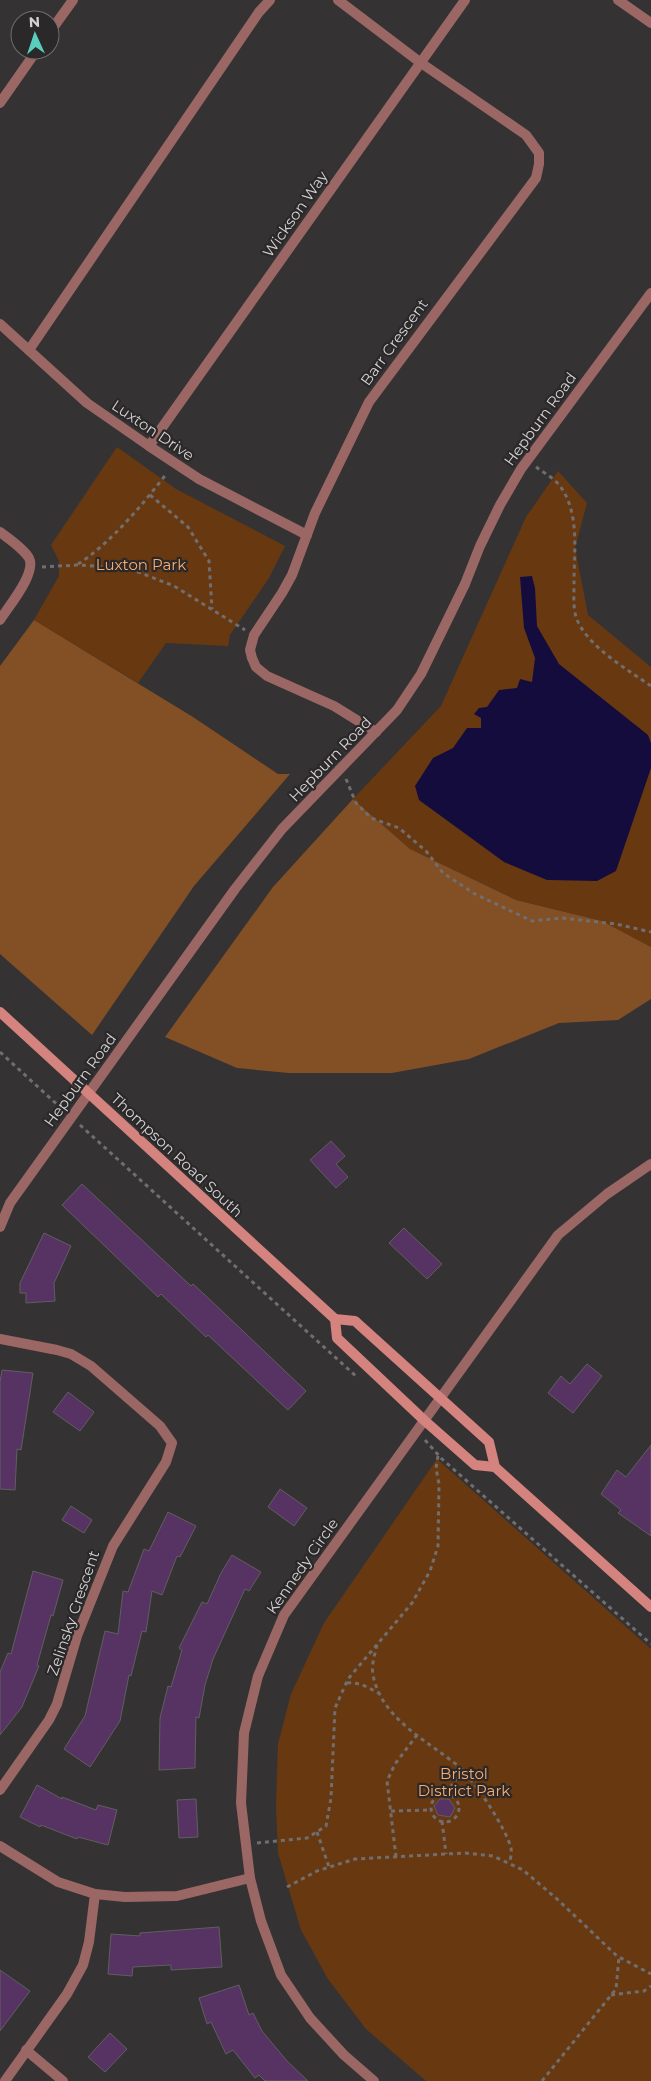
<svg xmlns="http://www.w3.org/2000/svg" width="651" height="2081" viewBox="0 0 651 2081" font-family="Montserrat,sans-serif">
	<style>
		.green { fill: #683910 }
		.forest { fill: #834f25 }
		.water { fill: #150c3e }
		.building { fill: #573363; stroke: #605e61 }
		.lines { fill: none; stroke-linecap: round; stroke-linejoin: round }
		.path { stroke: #716e6f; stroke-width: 3; stroke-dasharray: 4 4; stroke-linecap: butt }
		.minor { stroke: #9b6764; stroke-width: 10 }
		.tertiary { stroke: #9b6764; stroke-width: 10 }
		.secondary { stroke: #d5837e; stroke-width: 10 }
		.labels { text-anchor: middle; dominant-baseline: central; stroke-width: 4.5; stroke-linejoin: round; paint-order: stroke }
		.street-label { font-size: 15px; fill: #d4d2d3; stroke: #2b2829 }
		.park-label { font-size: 15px; fill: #faac70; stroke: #2b2829 }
	</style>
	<rect width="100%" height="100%" fill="#353233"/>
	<g class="green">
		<polygon points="117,447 176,489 285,546 269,578 230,635 228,646 166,643 138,683 34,620 59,576 59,561 51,545"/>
		<polygon points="558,471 587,503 575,548 588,615 651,667 651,947 602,921 516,900 410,849 353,799 441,706 526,517"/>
		<polygon points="437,1459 651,1649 651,2081 426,2081 366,2029 328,1979 301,1930 278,1853 276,1806 278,1744 291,1694 324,1623"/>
	</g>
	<g class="forest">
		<polygon points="34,620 193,717 278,774 290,774 194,886 92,1035 0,954 0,666"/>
		<polygon points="353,799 410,849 516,900 602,921 651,947 651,999 618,1020 559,1023 469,1059 392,1073 289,1073 237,1068 165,1037 273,887"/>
	</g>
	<polygon class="water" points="532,576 535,588 537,626 559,664 648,735 651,743 651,768 616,871 597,881 547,880 504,862 419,800 415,786 433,758 453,748 467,728 481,728 481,718 474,714 479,708 487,707 499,690 517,688 520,679 532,682 535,658 524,628 520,577"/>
	<g class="building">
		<polygon points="331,1141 345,1156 336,1164 348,1177 336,1188 310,1160"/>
		<polygon points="82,1184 191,1286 193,1284 205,1295 306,1391 288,1410 208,1335 206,1337 161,1294 158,1297 62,1205"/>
		<polygon points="404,1228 442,1264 427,1279 389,1243"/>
		<polygon points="44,1233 71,1246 54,1283 55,1301 26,1303 26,1293 20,1293 20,1283"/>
		<polygon points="587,1364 602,1376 573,1413 548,1393 561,1376 570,1384"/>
		<polygon points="2,1370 33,1373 21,1450 17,1449 15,1490 0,1489 0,1382"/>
		<polygon points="68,1392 94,1412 80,1431 53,1412"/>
		<polygon points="651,1445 651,1536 618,1513 621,1510 601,1494 617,1470 626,1477"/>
		<polygon points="280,1489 307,1508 294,1526 268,1507"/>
		<polygon points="71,1506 92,1520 84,1533 62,1520"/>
		<polygon points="168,1512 196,1526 180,1557 177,1556 162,1595 152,1591 146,1632 142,1631 131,1676 129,1675 120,1721 90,1767 64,1749 85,1716 105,1631 118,1634 123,1591 128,1592 144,1549 149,1551"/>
		<polygon points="232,1555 261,1572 249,1591 245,1589 213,1659 205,1685 199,1718 196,1717 195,1768 159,1770 160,1718 168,1686 171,1687 182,1650 179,1648 202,1602 207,1604 221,1573"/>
		<polygon points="33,1571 63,1580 53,1616 51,1615 37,1665 39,1666 22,1707 0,1735 0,1672 8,1653 11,1654"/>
		<polygon points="37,1785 62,1799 62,1797 96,1810 98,1805 117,1810 108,1845 78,1837 77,1839 41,1825 40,1827 20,1817"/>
		<polygon points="196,1799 198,1837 179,1838 177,1800"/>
		<polygon points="440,1799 449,1799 455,1808 450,1817 438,1815 434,1806"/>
		<polygon points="219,1927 222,1967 171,1970 171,1965 133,1967 132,1976 108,1974 111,1934 140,1936 140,1933"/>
		<polygon points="0,1970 30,1991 0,2031"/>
		<polygon points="239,1985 249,2015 253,2013 262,2031 287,2061 308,2081 265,2081 259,2075 255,2078 233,2050 226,2054 211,2022 207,2024 199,1998"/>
		<polygon points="110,2033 127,2049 105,2072 88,2057"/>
	</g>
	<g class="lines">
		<g class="path">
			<path d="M536,467C544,473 554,478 560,486C580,513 574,552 574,583C574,593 573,607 576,617C586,646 627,669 651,686"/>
			<polyline points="150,495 188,527 209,561 212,609"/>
			<path d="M78,564C110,544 144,503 167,473"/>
			<polyline points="42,567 77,565 128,568 174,586 245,630"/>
			<polyline points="346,779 356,803 371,818 399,828 426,851 443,873 475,894 532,921 562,918 616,924 651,932"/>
			<polyline points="0,1052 62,1109"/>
			<polyline points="80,1125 358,1378"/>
			<polyline points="425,1440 442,1459 651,1644"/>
			<path d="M377,1645C375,1654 371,1665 373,1675C381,1718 426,1740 457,1765C473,1778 506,1828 511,1848C512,1853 510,1859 510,1863"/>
			<path d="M347,1683C359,1682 368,1687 378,1693"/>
			<polyline points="446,1794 462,1770"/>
			<circle cx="445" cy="1808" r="14"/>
			<polyline points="391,1811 431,1810"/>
			<polyline points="442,1821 446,1854"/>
			<polyline points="317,1832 329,1867"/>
			<polyline points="257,1843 307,1838 326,1826 331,1798 335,1708 348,1679 412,1603 430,1571 438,1546 439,1484 436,1468 438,1456"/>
			<polyline points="396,1857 387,1781 395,1764 417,1735"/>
			<polyline points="287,1887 317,1871 355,1859 465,1853 493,1856 523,1870 557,1899 617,1956 651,1974"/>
			<polyline points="611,1995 644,1991 651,1986"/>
			<polyline points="542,2081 616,1989 619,1957"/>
		</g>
		<g class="minor">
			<polyline points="338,0 421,63 526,135 539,153 539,164 536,178 369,402 315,513 292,575 282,593 254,635 250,650 252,658 256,667 267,676 334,706 376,732"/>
			<polyline points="0,324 87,403 149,446 199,479 307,535"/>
			<polyline points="29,350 259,12 270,0"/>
			<polyline points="149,446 465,0"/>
			<path d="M0,532C9,539 23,548 29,558C37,573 8,607 0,620"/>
			<polyline points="0,1227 10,1203 235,889 282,829 397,710 421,674 465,584 480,546 500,505 521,469 651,293"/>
			<polyline points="0,1339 57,1350 71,1354 91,1366 160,1426 172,1443 166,1462 113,1546 77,1636 57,1704 49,1720 0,1790"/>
			<polyline points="26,2050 63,2081"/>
			<polyline points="5,2081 67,1994 83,1965 89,1942 95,1894"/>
		</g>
		<g class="tertiary">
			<polyline points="618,0 651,23"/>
			<polyline points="50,32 73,0"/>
			<polyline points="0,103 37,50"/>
			<polyline points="0,1846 58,1882 95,1894 125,1897 177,1896 250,1878"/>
			<polyline points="374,2081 344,2055 310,2018 281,1975 261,1921 250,1878 241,1803 244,1733 258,1676 284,1615 558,1235 607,1194 651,1164"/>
		</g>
		<g class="secondary">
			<polyline points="0,1012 335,1319 355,1321 489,1442 495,1467 651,1607"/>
			<polyline points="335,1319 337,1338 425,1421 475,1465 495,1467"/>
		</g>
	</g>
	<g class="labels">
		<g class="street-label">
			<text transform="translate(295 214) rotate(-55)">Wickson Way</text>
			<text transform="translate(394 342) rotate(-54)">Barr Crescent</text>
			<text transform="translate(540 419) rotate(-54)">Hepburn Road</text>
			<text transform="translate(153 430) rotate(34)">Luxton Drive</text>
			<text transform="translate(330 759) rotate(-46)">Hepburn Road</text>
			<text transform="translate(80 1080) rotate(-54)">Hepburn Road</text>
			<text transform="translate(177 1155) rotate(43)">Thompson Road South</text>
			<text transform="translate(302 1566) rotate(-55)">Kennedy Circle</text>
			<text transform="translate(73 1613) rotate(-71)">Zelinsky Crescent</text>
		</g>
		<g class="park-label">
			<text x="141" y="564">Luxton Park</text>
			<text x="464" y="1773">Bristol<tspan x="464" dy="17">District Park</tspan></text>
		</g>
	</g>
	<g transform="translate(35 35) rotate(357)"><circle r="24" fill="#2b2829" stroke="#6f6c6d"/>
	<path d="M0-4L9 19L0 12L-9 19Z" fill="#59cebe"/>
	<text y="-8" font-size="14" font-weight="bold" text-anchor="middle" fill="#d4d2d3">N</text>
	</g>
</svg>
